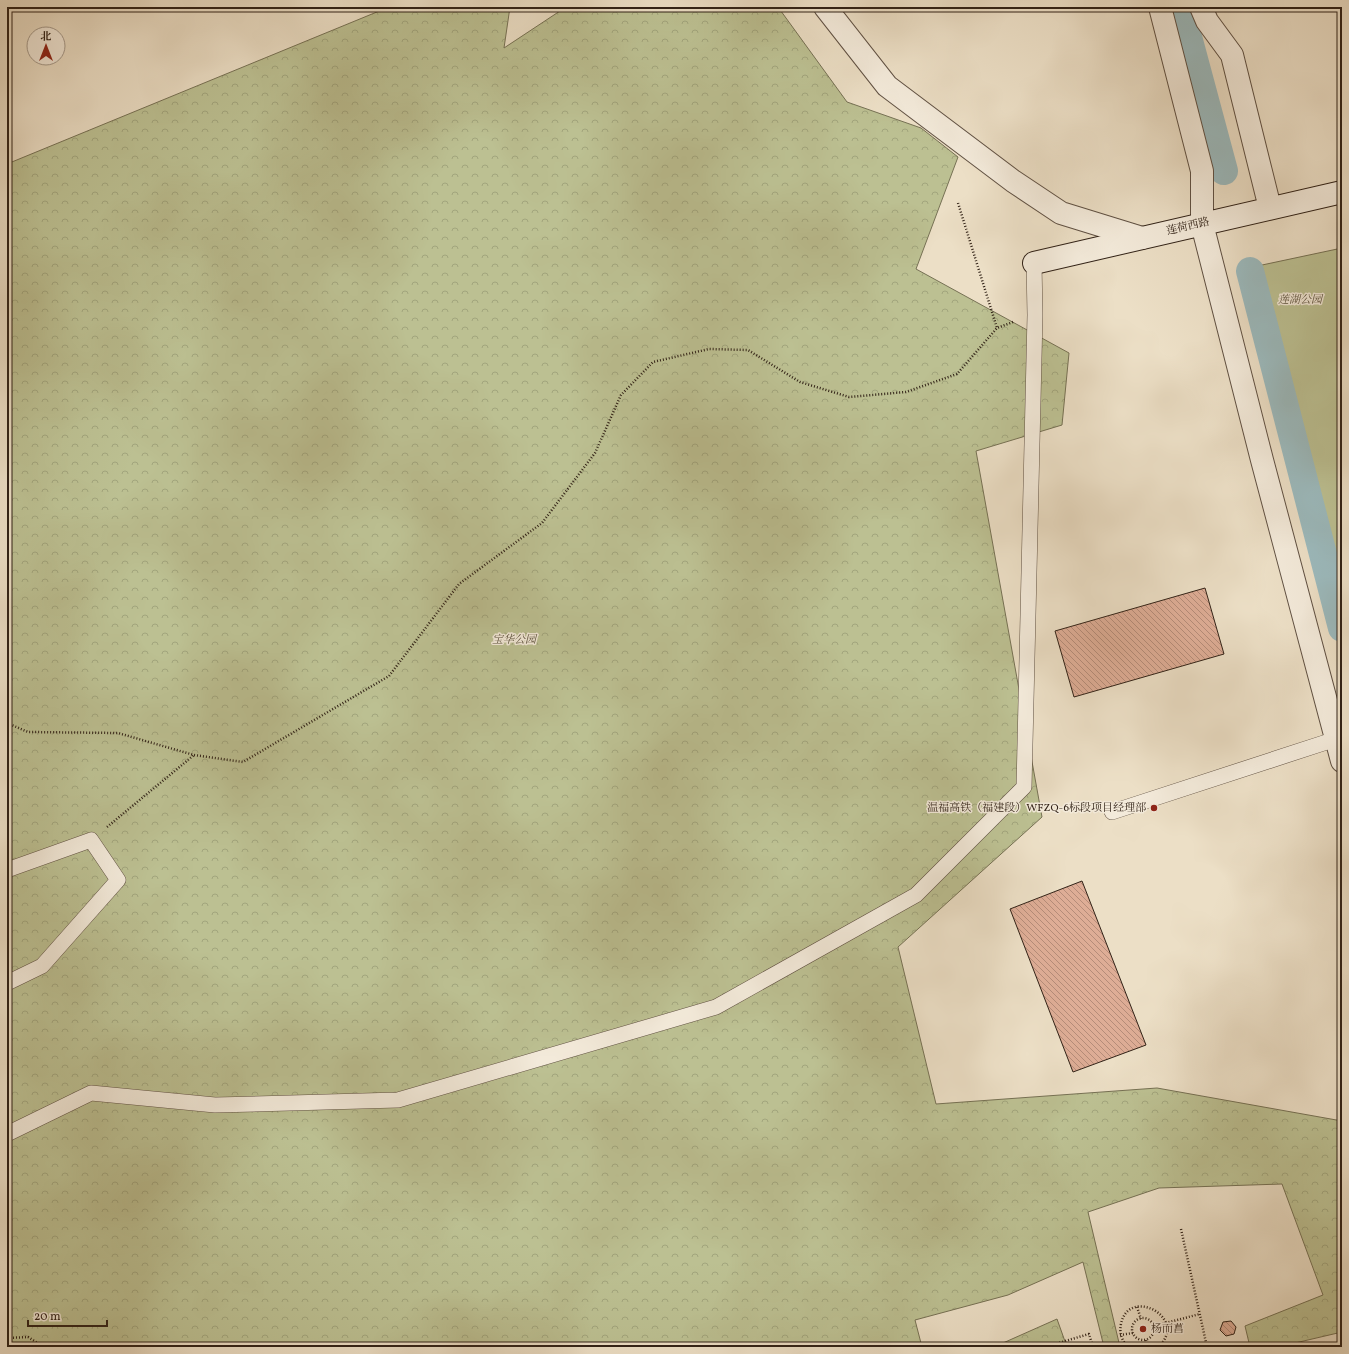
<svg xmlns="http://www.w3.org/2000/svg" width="1349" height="1354" viewBox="0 0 1349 1354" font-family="Vollkorn,'Noto Serif SC',serif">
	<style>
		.green { fill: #bcc092; stroke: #767154 }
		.forest { fill: url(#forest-crowns); stroke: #767154 }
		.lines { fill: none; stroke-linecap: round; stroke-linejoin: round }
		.canal { stroke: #9cbabd; stroke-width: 28 }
		.building { fill: url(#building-back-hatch); stroke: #312217 }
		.service-casing { stroke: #605143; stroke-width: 16 }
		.minor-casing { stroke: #605143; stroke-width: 24 }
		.secondary-casing { stroke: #312217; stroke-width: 24 }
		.path { stroke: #312217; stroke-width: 2.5; stroke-dasharray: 1 2; stroke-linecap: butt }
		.service { stroke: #f3eada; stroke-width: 15 }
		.minor { stroke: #f3eada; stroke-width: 22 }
		.secondary { stroke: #f3eada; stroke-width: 22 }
		.poi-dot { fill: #8f2418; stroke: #f3eada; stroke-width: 1.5 }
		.labels { text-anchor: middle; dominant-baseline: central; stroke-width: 3; stroke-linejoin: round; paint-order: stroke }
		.street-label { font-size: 11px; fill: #312217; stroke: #f3eada }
		.park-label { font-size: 11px; font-style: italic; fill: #5b513c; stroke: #f3eada }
		.poi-label { font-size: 11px; fill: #312217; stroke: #f3eada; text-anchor: end }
	</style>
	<defs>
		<pattern id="forest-crowns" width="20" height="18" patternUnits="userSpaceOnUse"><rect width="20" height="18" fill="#bcc092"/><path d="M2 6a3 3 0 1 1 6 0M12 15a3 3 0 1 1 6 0" fill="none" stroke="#a2a57d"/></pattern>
		<pattern id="building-back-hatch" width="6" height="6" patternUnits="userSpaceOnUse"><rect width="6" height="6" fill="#dead96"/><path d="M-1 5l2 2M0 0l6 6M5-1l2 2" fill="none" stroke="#b58c79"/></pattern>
	</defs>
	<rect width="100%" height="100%" fill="#ecdfc6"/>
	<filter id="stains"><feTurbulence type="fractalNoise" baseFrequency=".005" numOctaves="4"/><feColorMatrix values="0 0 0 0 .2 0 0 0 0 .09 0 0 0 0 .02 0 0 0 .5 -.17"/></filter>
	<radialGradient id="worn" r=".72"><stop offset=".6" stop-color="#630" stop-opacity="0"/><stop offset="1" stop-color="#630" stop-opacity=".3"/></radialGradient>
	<polygon class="green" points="1342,248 1342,650 1248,268"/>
	<g class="forest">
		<polygon points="389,7 510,7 504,48 566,7 778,7 847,102 921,128 958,157 916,269 1069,353 1062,425 976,451 1042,817 898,947 936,1104 1157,1088 1342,1121 1342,1332 1278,1347 1250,1347 1245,1326 1323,1295 1282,1184 1159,1188 1088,1212 1120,1347 1104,1347 1083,1262 1008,1295 915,1320 922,1347 7,1347 7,164"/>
		<polygon points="1057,1319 1067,1347 994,1347"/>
	</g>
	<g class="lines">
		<g class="canal">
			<polyline points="1180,7 1224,171"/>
			<polyline points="1250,271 1342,628"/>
		</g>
	</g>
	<g class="building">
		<polygon points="1205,588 1224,654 1074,697 1055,631"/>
		<polygon points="1082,881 1146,1045 1073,1072 1010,909"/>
		<polygon points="1231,1321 1236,1327 1234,1334 1226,1336 1220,1330 1223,1322"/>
	</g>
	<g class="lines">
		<defs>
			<g id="service">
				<polyline points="1112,812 1336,739"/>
				<polyline points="7,870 91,840 118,880 42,966 7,983"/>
				<polyline points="7,1134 91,1093 215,1105 398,1100 716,1007 916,895 1024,787 1035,315 1034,263"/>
			</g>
			<g id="minor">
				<polyline points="825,7 887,86 1013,181 1061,213 1142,238"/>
				<polyline points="1160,7 1202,171 1202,224 1262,460 1342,761"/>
				<polyline points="1201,7 1207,21 1232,55 1270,208"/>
			</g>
			<polyline id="secondary" points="1034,263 1342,192"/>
		</defs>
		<use href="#service" class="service-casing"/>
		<use href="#minor" class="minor-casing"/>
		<use href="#secondary" class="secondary-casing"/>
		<g class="path">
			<polyline points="958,203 997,328"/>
			<polyline points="7,723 28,732 118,733 194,755 243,762 389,676 459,584 542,523 595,453 621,395 653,362 709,349 748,350 800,382 849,397 906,392 957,374 997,328 1013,322"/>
			<polyline points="107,827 194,755"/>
			<polyline points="1181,1229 1207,1347"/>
			<polyline points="1137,1307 1141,1319"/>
			<circle cx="1143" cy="1329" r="11"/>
			<polyline points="1154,1326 1200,1314"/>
			<polyline points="1120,1335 1133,1333"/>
			<polyline points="7,1338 28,1337 44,1347"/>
			<polyline points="1146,1340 1148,1347"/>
			<polyline points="1045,1347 1089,1334 1093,1347"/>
			<path d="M1128,1347C1122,1341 1119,1333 1121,1324C1129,1285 1190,1319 1158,1347"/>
		</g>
		<use href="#service" class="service"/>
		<use href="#minor" class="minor"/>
		<use href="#secondary" class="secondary"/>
	</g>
	<g class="poi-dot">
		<circle cx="1154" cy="808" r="4"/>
		<circle cx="1143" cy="1329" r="4"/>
	</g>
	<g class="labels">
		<g class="street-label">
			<text transform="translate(1188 227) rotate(-13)">莲荷西路</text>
		</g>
		<g class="park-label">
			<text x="1300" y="300">莲湖公园</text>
			<text x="514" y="640">宝华公园</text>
		</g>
		<g class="poi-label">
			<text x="1146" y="808">温福高铁（福建段）WFZQ-6标段项目经理部</text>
			<text x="1151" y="1329" text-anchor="start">杨而菖</text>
		</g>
	</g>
	<rect width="1349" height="1354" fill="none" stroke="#ecdfc6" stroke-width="24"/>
	<rect x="8" y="8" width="1333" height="1338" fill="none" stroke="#312217" stroke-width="2"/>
	<rect x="12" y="12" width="1325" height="1330" fill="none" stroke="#312217"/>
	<g transform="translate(46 46)"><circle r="19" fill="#f3eada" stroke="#a59a8c"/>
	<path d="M0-3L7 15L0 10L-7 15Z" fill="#8f2418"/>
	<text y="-6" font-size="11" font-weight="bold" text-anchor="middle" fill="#312217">北</text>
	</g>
	<path d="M28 1320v6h79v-6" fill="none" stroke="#312217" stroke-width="2"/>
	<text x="34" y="1320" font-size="12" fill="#312217" stroke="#f3eada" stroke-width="3" paint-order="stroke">20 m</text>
	<rect width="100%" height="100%" filter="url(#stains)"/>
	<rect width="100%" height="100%" fill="url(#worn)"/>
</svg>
